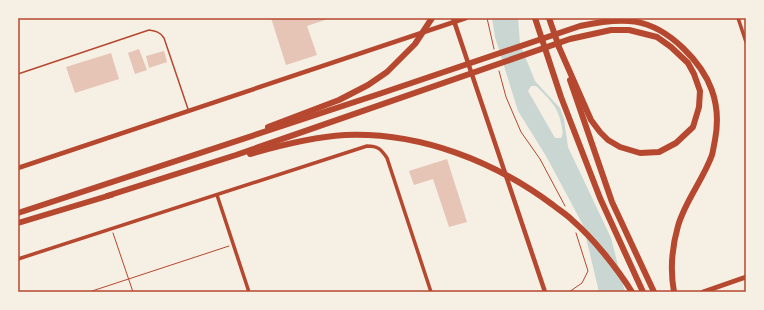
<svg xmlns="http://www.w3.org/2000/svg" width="764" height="310" viewBox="0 0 764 310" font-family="'Nunito Sans',sans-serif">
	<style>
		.water { fill: #c9d6d2; fill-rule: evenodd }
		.building { fill: #e6c5b7 }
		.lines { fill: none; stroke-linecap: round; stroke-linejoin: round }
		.path { stroke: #b5482f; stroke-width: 1 }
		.service { stroke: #b5482f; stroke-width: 1.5 }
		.minor { stroke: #b5482f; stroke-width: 3.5 }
		.tertiary { stroke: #b5482f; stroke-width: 4.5 }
		.secondary { stroke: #b5482f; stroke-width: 5 }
		.motorway { stroke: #b5482f; stroke-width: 6 }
		.neatline { fill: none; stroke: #b5482f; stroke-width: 1.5 }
	</style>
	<rect width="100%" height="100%" fill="#f6efe4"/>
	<path class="water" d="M492,18H518L520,44L535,81L560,108L564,119L568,147L611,238L625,292H599L583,225L546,156L518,111L495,37ZM531,86H536C548,98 558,106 561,123C562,129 564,133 561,138H555L528,91Z"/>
	<g class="building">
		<polygon points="271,18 331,18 307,26 317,55 286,65"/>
		<polygon points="139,49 147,70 135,74 128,53"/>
		<polygon points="164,51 167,62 149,68 146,56"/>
		<polygon points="111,53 119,79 75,93 66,67"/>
		<polygon points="447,159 467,222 449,227 433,179 414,185 409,171"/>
	</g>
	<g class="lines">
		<g class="path">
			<polyline points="487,18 494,49"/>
			<polyline points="499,71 506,97 521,132 540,159 565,206"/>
			<polyline points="113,233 133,292"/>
			<polyline points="89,292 229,246"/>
			<polyline points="569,292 582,283 588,271 576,233"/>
		</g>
		<path class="service" d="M18,74L149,30C156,31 160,32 164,38L188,109"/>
		<g class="minor">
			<polyline points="738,18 746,42"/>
			<polyline points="217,195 249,292"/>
			<path d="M18,259L367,146C378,146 381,149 387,158L431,292"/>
		</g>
		<g class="tertiary">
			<polyline points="453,18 545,292"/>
			<polyline points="18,168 466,18"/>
		</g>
		<polyline class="secondary" points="703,292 746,277"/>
		<g class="motorway">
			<polyline points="535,18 561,97 600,198 643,292"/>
			<polyline points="549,18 559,47"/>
			<polyline points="570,80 612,202 654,292"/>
			<polyline points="268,127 339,100 368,85 387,72 415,44 432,18"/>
			<path d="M250,154C281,145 313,137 345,135C420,132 494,161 553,205C559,210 566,214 572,220C593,238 617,268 632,292"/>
			<polyline points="107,196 236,155 570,39 611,30 629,30 657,37 671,47 688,63 694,74 700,91 699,107 693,127 676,143 659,152 640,153 620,147 608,140 600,132 591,120 558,45"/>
			<path d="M18,213L379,94L580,26C622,17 650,16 683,48C710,74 722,103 715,140C714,145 713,151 712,155C703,180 685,201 678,226C672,247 670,270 674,292"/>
			<polyline points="18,223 111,195"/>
		</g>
	</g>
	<rect width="764" height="310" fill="none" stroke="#f6efe4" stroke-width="38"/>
	<rect x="19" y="19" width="726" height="272" class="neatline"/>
</svg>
